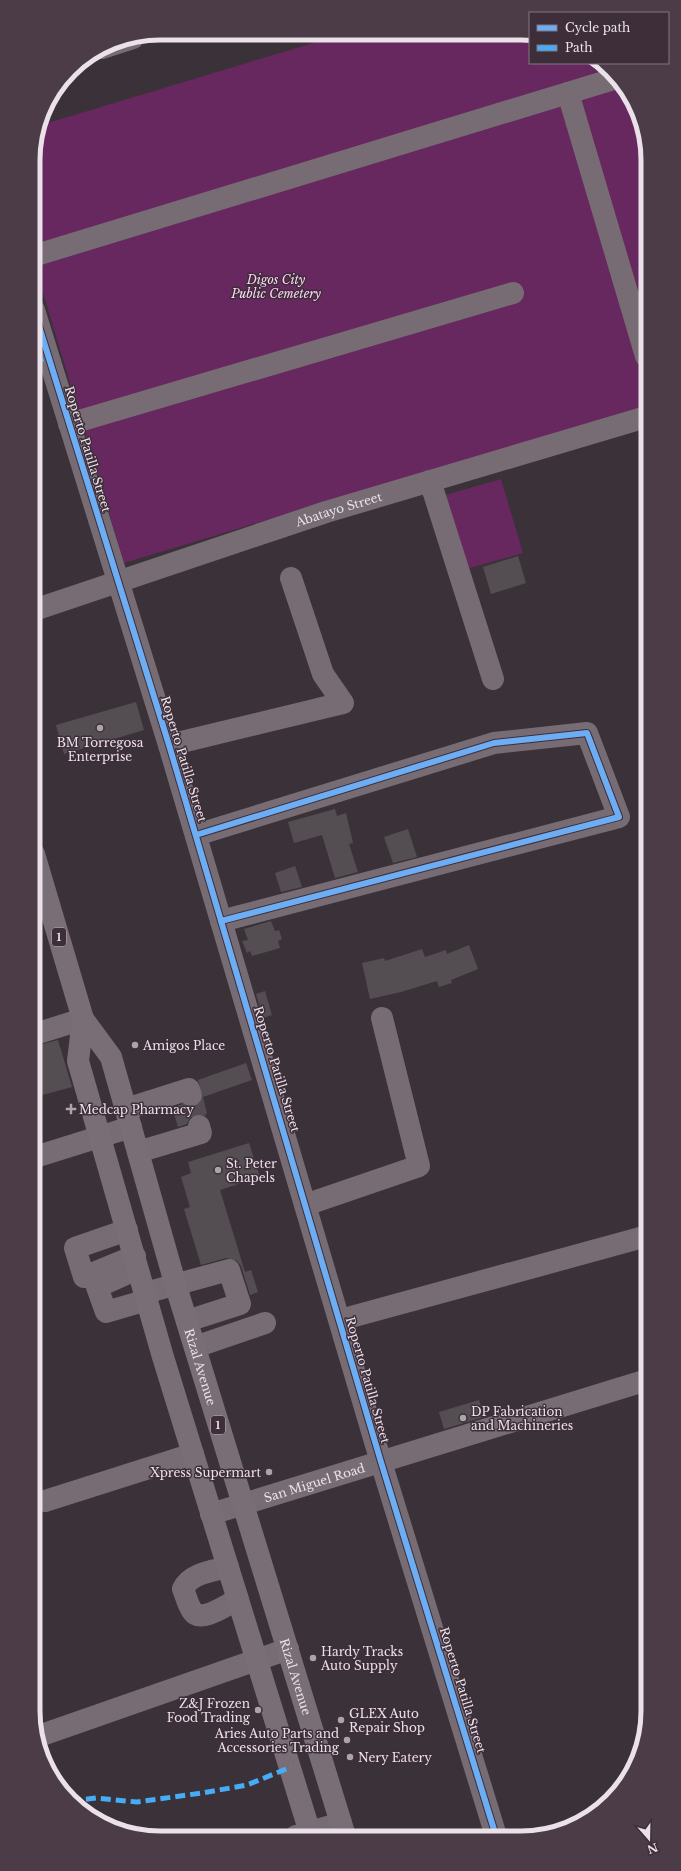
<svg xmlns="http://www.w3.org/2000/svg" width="681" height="1871" viewBox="0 0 681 1871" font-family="'Libre Baskerville',serif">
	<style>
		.green { fill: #66285e }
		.building { fill: #544e52 }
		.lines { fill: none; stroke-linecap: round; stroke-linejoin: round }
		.minor-tunnel { stroke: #554c53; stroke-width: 22; stroke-dasharray: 22 11; stroke-linecap: butt }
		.minor { stroke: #776c74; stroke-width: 22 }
		.major { stroke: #796d76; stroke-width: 22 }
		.quiet { stroke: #46acf6; stroke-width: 5; stroke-dasharray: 10 5; stroke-linecap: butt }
		.cycleway-casing { stroke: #3d2e3a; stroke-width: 8 }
		.cycleway { stroke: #6dadf4; stroke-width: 6 }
		.poi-dot { fill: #ada4ab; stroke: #3d2e3a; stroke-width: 1.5 }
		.labels { text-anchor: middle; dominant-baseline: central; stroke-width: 3; stroke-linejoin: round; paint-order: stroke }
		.shield { fill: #3d2e3a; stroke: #b7abb4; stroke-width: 1 }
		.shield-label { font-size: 11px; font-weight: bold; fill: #ebe1e9 }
		.park-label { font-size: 12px; font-style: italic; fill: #fed4f5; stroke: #3d2e3a }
		.street-label { font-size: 12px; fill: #ebe1e9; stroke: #3d2e3a }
		.poi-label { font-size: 12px; fill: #ebe1e9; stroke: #3d2e3a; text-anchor: start }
		.rim { fill: none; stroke: #ebe1e9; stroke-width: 5 }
	</style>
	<rect width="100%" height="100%" fill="#3a3238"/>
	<g class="green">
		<polygon points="343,34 530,35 530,63 601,63 611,70 635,104 646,135 646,406 124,563 33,259 33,152 41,125"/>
		<polygon points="501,479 523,553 463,570 442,496"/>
	</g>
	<g class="building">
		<polygon points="518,556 526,583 491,594 483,567"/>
		<polygon points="136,702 144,730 64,754 56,725"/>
		<polygon points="335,809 337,816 346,813 353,843 349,844 358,872 335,878 322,835 294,843 288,822"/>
		<polygon points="408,829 417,857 393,863 384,837"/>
		<polygon points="295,866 302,887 281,892 275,873"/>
		<polygon points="271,921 275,931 279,930 282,939 278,941 280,948 252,956 250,951 247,953 242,941 248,940 244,929"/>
		<polygon points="469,945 478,969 451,980 452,983 439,987 437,981 401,992 370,999 362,963 384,958 385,961 422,949 425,957 446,950 447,954"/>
		<polygon points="265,991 272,1015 263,1018 256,994"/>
		<polygon points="58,1040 72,1087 35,1097 35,1046"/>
		<polygon points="246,1063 252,1080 203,1097 198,1080"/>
		<polygon points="201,1102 206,1116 195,1114 190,1118 187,1124 178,1127 172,1107 183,1104 188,1107 195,1107"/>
		<polygon points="249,1143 260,1177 220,1190 245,1272 251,1270 258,1292 250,1295 241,1266 237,1261 226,1258 201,1265 184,1209 190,1207 181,1177 191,1173 188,1162"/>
		<polygon points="479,1400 484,1417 444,1429 439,1412"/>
	</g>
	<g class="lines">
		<polyline class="minor-tunnel" points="191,1095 199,1126"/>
		<g class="minor">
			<polyline points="102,48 133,38"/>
			<polyline points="568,93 646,356"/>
			<polyline points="33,256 617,78"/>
			<polyline points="34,310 169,745 381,1462 496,1836"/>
			<polyline points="69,424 513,293"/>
			<polyline points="430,481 493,679"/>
			<path id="s1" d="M34,610L326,512L646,417"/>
			<polyline points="169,745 343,703 323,674 291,578"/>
			<polyline points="196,835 494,743 587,733 619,817 221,921"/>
			<polyline points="35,1034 83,1019"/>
			<polyline points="126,1109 189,1089 191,1095"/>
			<polyline points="138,1152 201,1133 199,1126"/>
			<polyline points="35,1157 131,1127"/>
			<polyline points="305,1205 419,1166 382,1018"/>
			<polyline points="127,1230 75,1248 84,1277 135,1256"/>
			<polyline points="124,1275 97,1287 106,1312 147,1300"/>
			<polyline points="145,1293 229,1270 240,1304 187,1321"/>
			<polyline points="340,1320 647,1236"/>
			<polyline points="195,1347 265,1323"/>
			<polyline points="45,1501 193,1454"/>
			<path id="s2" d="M211,1514L647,1380"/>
			<path d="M228,1567C213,1571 190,1573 183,1589C186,1596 188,1606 193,1612C201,1623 229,1604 238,1599"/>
			<polyline points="36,1737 288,1649"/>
			<polyline points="296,1836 341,1823"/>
		</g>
		<g class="major">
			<path id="s3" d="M34,854L83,1019L111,1057L175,1283L345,1836"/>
			<polyline points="83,1019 78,1061 163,1357 311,1836"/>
		</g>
		<g class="quiet">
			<polyline points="34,363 48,357"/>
			<polyline points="71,1801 96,1798 137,1802 202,1793 247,1785 291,1767"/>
		</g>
		<defs>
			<g id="cycleway">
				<polyline points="34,310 169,745 381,1462 496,1836"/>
				<polyline points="196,835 494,743 587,733 619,817 221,921"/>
			</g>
		</defs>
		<use href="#cycleway" class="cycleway-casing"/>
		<use href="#cycleway" class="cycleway"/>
	</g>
	<g class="poi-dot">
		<circle cx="100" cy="728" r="4"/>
		<circle cx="135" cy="1045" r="4"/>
		<path d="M69 1103h4v4h4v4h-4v4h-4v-4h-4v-4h4z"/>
		<circle cx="218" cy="1170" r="4"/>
		<circle cx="463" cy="1418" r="4"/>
		<circle cx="269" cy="1472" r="4"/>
		<circle cx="313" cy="1658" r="4"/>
		<circle cx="258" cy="1710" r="4"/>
		<circle cx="341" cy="1720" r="4"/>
		<circle cx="347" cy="1740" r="4"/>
		<circle cx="350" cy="1757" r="4"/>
	</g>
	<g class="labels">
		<g class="shield">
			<rect x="52" y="928" width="14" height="18" rx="3"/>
			<rect x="211" y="1416" width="14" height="18" rx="3"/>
		</g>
		<g class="shield-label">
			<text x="59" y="937">1</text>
			<text x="218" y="1425">1</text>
		</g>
		<g class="park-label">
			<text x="276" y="279">Digos City<tspan x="276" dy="14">Public Cemetery</tspan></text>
		</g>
		<g class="street-label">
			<text transform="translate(88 449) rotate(73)">Roperto Patilla Street</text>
			<text stroke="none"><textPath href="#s1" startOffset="321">Abatayo Street</textPath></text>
			<text transform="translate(184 759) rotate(73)">Roperto Patilla Street</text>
			<text transform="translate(277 1069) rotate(73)">Roperto Patilla Street</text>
			<text stroke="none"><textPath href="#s3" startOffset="542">Rizal Avenue</textPath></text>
			<text transform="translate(368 1380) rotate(74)">Roperto Patilla Street</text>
			<text stroke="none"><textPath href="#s2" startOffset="108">San Miguel Road</textPath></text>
			<text stroke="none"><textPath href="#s3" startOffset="866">Rizal Avenue</textPath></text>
			<text transform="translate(463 1690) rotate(73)">Roperto Patilla Street</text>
		</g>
		<g class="poi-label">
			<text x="100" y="742" text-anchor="middle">BM Torregosa<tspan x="100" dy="14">Enterprise</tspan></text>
			<text x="143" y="1045">Amigos Place</text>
			<text x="79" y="1109">Medcap Pharmacy</text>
			<text x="226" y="1163">St. Peter<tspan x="226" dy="14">Chapels</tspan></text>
			<text x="471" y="1411">DP Fabrication<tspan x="471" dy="14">and Machineries</tspan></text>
			<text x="261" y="1472" text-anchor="end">Xpress Supermart</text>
			<text x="321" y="1651">Hardy Tracks<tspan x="321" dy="14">Auto Supply</tspan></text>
			<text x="250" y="1703" text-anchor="end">Z&amp;J Frozen<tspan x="250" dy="14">Food Trading</tspan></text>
			<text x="349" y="1713">GLEX Auto<tspan x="349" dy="14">Repair Shop</tspan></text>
			<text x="339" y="1733" text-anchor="end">Aries Auto Parts and<tspan x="339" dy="14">Accessories Trading</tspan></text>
			<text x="358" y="1757">Nery Eatery</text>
		</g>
	</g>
	<path d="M0 0H681V1871H0ZM160 40H521A120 120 0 0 1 641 160V1711A120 120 0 0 1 521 1831H160A120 120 0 0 1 40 1711V160A120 120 0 0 1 160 40Z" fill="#4b3c48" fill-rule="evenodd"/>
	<path class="rim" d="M160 40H521A120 120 0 0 1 641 160V1711A120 120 0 0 1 521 1831H160A120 120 0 0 1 40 1711V160A120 120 0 0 1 160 40Z"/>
	<rect x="529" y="12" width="140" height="52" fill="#3d2e3a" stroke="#837680"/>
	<rect x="537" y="25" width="20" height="6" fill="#6dadf4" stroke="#837680"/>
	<text x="565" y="32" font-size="12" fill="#ebe1e9">Cycle path</text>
	<rect x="537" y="45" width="20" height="6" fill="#46acf6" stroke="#837680"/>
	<text x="565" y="52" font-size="12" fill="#ebe1e9">Path</text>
	<g transform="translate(649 1839) rotate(160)" stroke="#3d2e3a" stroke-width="3" paint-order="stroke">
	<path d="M0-3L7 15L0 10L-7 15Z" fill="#ebe1e9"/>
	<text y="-6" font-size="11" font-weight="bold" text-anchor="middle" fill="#ebe1e9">N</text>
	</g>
</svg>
